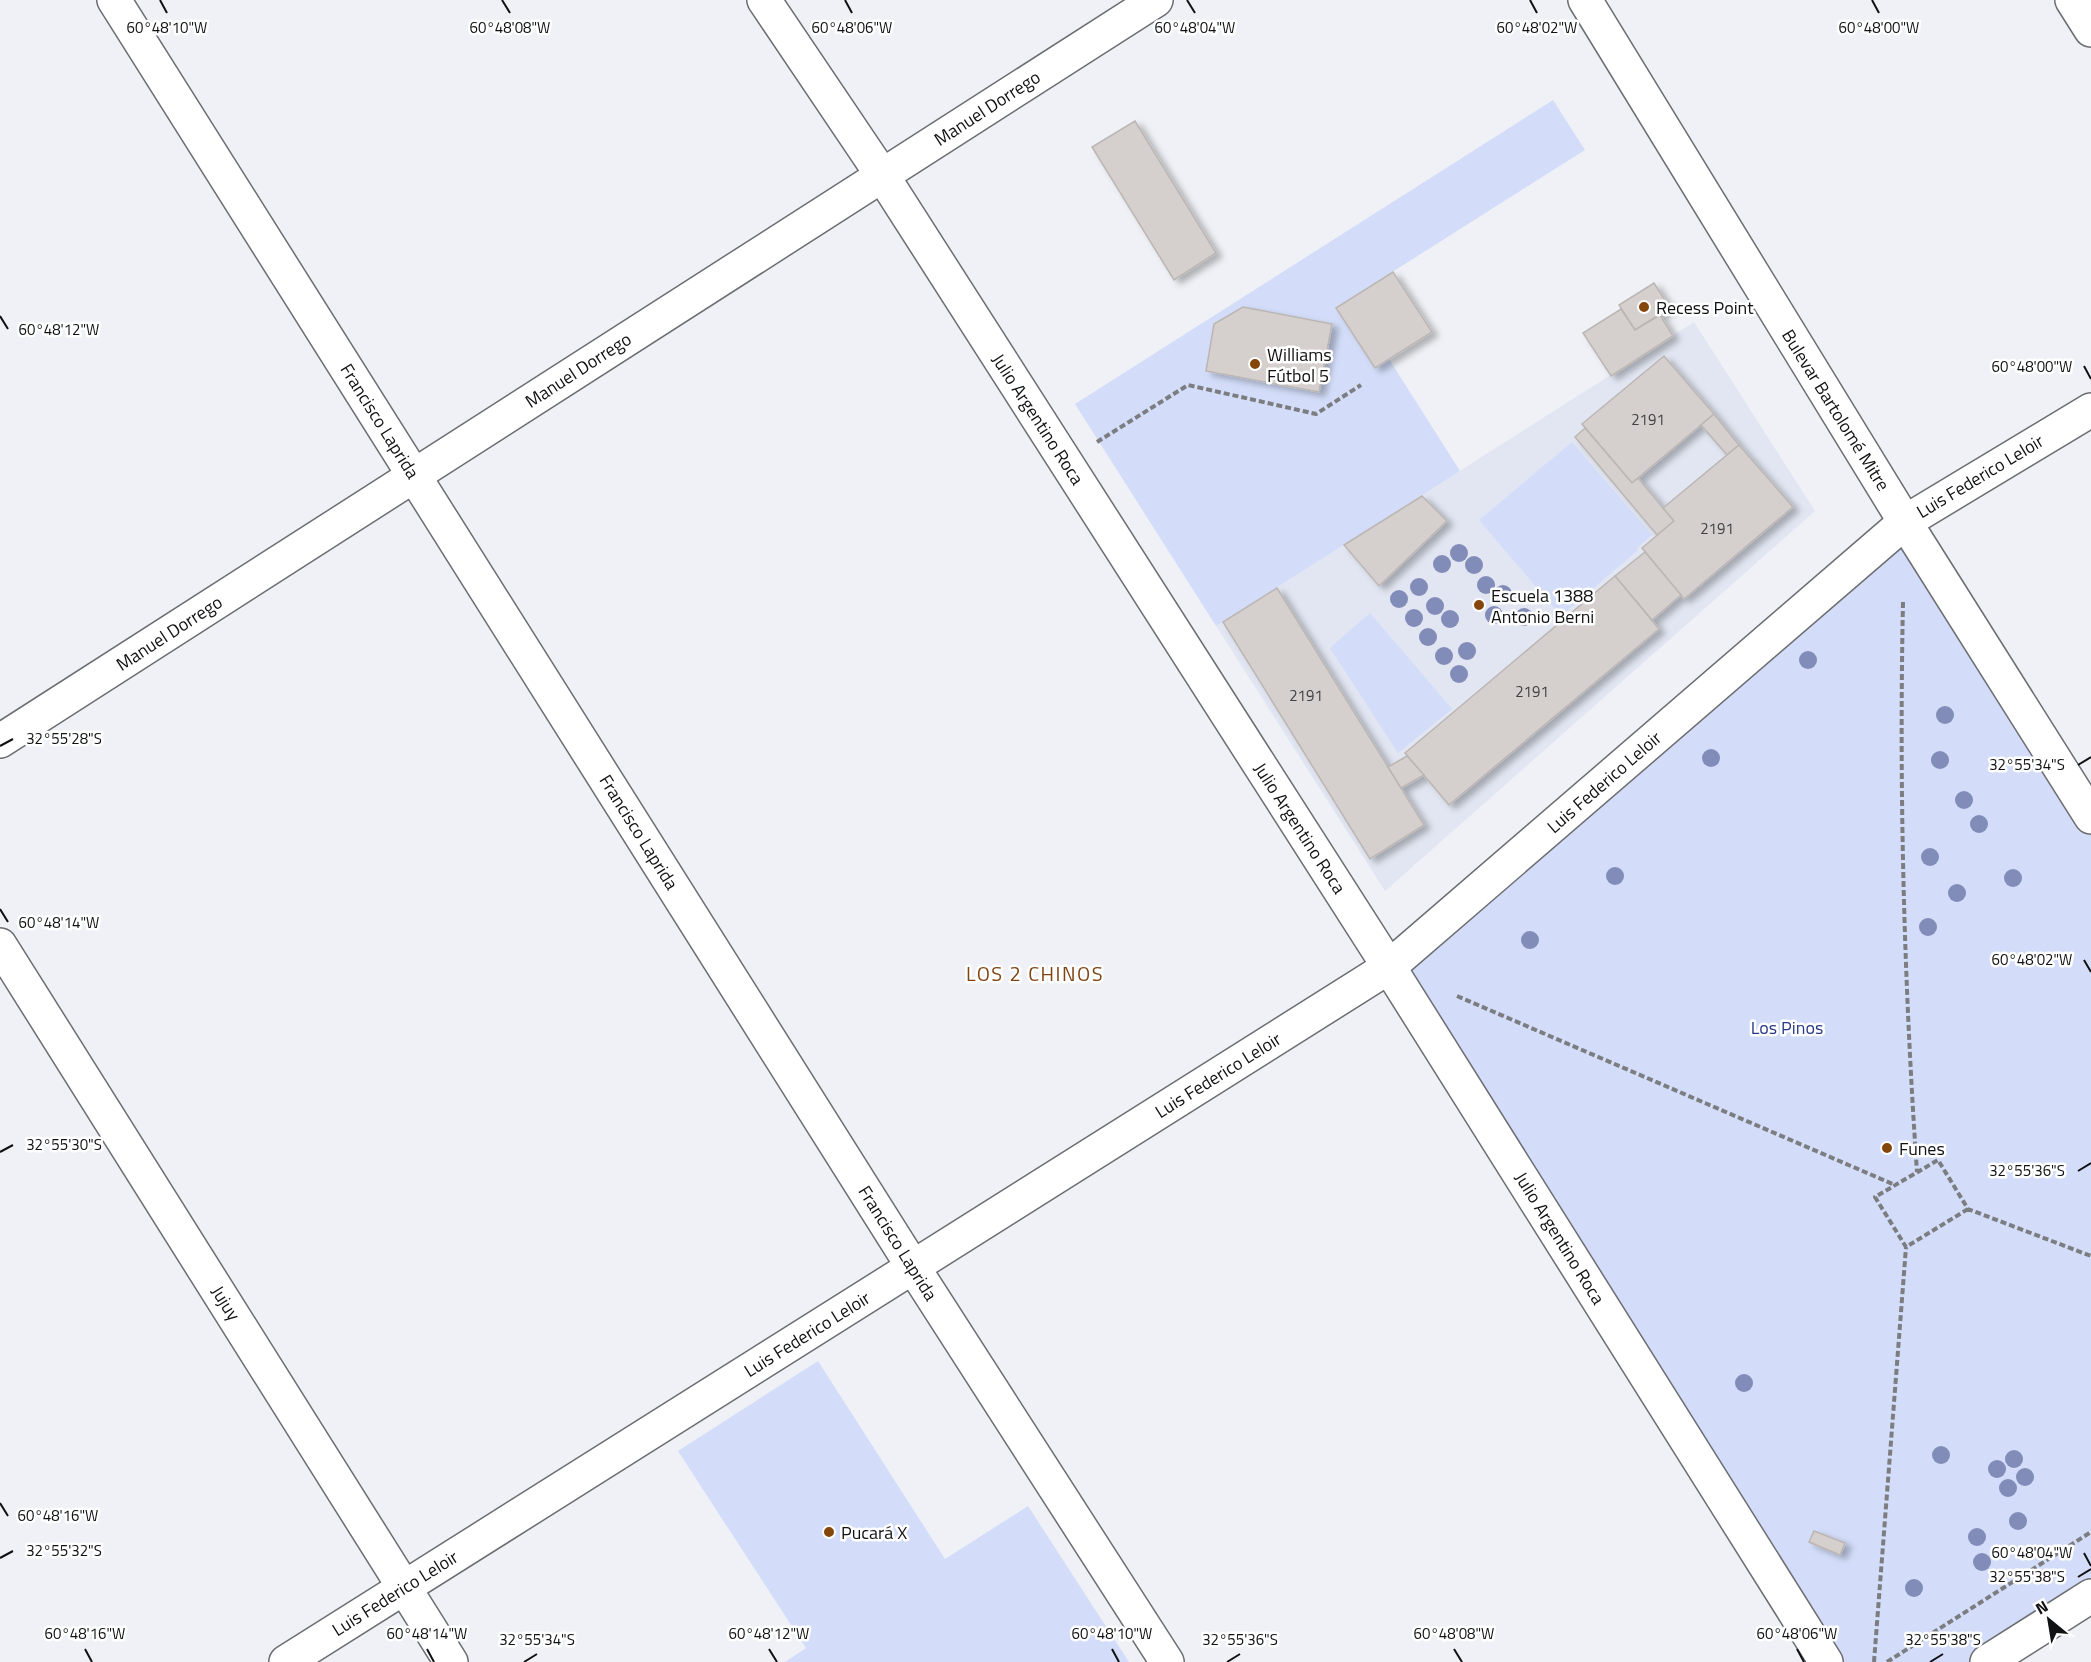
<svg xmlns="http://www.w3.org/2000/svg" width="2091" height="1662" viewBox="0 0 2091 1662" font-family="'Titillium Web',sans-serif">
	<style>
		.built { fill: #e1e6f2 }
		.green { fill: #d3ddf9 }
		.building { fill: #d5d0cd; stroke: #bbb6b3; stroke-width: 1.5; filter: url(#shadow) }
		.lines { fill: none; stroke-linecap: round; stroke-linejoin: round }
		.minor-casing { stroke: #6c6d71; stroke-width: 36 }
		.path { stroke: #7b7d80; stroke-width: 4; stroke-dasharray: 6 3; stroke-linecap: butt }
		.minor { stroke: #fff; stroke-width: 33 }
		.tree { fill: #828cb8 }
		.ticks { fill: none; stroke: #101112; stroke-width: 2 }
		.poi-dot { fill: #85460c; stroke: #fff; stroke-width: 2 }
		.labels { text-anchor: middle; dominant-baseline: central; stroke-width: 5; stroke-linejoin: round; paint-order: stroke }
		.number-label { font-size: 15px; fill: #414141 }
		.street-label { font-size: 18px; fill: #101112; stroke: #fff }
		.poi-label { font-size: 18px; fill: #101112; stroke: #fff; text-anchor: start }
		.park-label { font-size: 18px; fill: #283985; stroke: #fff }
		.neighbourhood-label { font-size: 20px; letter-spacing: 1.5px; fill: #7f4413; stroke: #fff }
		.ticks-label { font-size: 15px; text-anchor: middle; fill: #101112; stroke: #fff; stroke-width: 5; stroke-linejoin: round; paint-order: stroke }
	</style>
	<defs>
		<filter id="shadow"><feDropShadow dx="6" dy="4" stdDeviation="3" flood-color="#0004"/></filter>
	</defs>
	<rect width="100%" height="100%" fill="#eff1f6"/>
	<polygon class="built" points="1694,322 1815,511 1385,891 1216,626"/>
	<g class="green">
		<polygon points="1553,100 1585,150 1337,307 1375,368 1389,359 1460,471 1216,626 1075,404"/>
		<polygon points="1572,442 1652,535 1637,548 1638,550 1561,616 1479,520"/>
		<polygon points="1905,522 2091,817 2091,1596 1987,1662 1826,1662 1389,967"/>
		<polygon points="1370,613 1452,709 1398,753 1330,648"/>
		<polygon points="818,1361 945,1559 1028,1506 1129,1662 785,1662 806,1648 678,1451"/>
	</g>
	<g class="building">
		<polygon points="1135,121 1216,253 1174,280 1092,147"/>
		<polygon points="1393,272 1432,332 1375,368 1336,308"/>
		<polygon points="1654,283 1670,308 1635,330 1619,305"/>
		<polygon points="1243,307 1332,324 1319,392 1206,371 1214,324"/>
		<polygon points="1621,309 1635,330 1660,315 1673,336 1611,376 1583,333"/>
		<polygon points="1664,356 1714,414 1632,483 1582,424"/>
		<polygon points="1714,414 1739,445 1727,455 1701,425"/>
		<polygon points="1585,428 1632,483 1638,478 1674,521 1657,535 1575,437"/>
		<polygon points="1739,445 1793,507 1684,599 1642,548 1674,521 1663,508"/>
		<polygon points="1422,496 1447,521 1379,586 1344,545"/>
		<polygon points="1645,552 1681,595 1652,620 1615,576"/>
		<polygon points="1615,576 1659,629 1449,805 1405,753"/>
		<polygon points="1277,588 1424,825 1370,859 1223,622"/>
		<polygon points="1407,756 1424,775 1401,788 1388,767"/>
		<polygon points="1814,1531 1845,1543 1840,1555 1809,1542"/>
	</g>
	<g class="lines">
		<defs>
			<g id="minor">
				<polyline points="114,0 913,1267 1167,1662"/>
				<polyline points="764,0 882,175 1389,967 1826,1662"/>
				<polyline points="1585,0 1905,522 2091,817"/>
				<polyline points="2072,0 2091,30"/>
				<polyline points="0,741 1156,0"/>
				<polyline points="0,945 451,1662"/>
				<polyline points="286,1662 1389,967 1905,522 2091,410"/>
				<polyline points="1987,1662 2091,1596"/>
			</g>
		</defs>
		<use href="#minor" class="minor-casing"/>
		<g class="path">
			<polyline points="1097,442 1188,385 1316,414 1361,385"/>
			<path d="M1903,602C1899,792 1904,983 1917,1172"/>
			<polyline points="1457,996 1895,1185"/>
			<polyline points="1968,1209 1906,1247 1875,1197 1938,1160 1968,1209 2091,1256"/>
			<polyline points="1874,1662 1906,1247"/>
			<polyline points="1887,1662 2091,1532"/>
		</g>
		<use href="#minor" class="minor"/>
	</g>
	<g class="tree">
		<circle cx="1459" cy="553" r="9"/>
		<circle cx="1442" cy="564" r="9"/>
		<circle cx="1474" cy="565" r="9"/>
		<circle cx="1486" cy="585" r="9"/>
		<circle cx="1419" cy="587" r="9"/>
		<circle cx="1503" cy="594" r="9"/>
		<circle cx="1399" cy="599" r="9"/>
		<circle cx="1435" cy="606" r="9"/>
		<circle cx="1494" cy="615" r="9"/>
		<circle cx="1524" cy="617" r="9"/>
		<circle cx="1414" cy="618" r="9"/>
		<circle cx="1450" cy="619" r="9"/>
		<circle cx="1428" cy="637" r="9"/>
		<circle cx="1467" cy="651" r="9"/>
		<circle cx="1444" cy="656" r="9"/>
		<circle cx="1808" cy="660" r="9"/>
		<circle cx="1459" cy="674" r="9"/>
		<circle cx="1945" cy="715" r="9"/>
		<circle cx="1711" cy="758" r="9"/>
		<circle cx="1940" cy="760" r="9"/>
		<circle cx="1964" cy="800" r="9"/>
		<circle cx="1979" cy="824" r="9"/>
		<circle cx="1930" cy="857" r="9"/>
		<circle cx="1615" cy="876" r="9"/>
		<circle cx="2013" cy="878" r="9"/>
		<circle cx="1957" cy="893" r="9"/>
		<circle cx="1928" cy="927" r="9"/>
		<circle cx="1530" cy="940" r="9"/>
		<circle cx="1744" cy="1383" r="9"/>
		<circle cx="1941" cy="1455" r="9"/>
		<circle cx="2014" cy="1459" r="9"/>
		<circle cx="1997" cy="1469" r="9"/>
		<circle cx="2025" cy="1477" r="9"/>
		<circle cx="2008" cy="1488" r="9"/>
		<circle cx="2018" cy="1521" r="9"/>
		<circle cx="1977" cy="1537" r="9"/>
		<circle cx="1982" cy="1562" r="9"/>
		<circle cx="1914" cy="1588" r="9"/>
	</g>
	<path class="ticks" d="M160,0L167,13M502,0L510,13M845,0L852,13M1187,0L1195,13M1530,0L1537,13M1872,0L1879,13M0,316L8,329M2084,366L2091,379M0,746L13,739M2078,765L2091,757M0,909L8,922M2084,960L2091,972M0,1152L13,1145M2078,1171L2091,1163M0,1503L8,1516M2084,1553L2091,1566M0,1558L13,1551M2078,1577L2091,1569M85,1649L92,1662M427,1649L434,1662M769,1649L777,1662M1112,1649L1119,1662M1454,1649L1462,1662M1797,1649L1804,1662M524,1662L537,1654M1227,1662L1240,1654M1930,1662L1943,1654"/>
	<g class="poi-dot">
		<circle cx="1644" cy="307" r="6"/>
		<circle cx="1255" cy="364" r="6"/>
		<circle cx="1479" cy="605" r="6"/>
		<circle cx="1887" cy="1148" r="6"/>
		<circle cx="829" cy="1532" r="6"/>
	</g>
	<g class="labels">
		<g class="number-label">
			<text x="1648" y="419">2191</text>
			<text x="1717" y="528">2191</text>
			<text x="1532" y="691">2191</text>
			<text x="1306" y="695">2191</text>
		</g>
		<g class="street-label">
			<text transform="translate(987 108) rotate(-33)">Manuel Dorrego</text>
			<text transform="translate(578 370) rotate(-33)">Manuel Dorrego</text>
			<text transform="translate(1836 410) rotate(58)">Bulevar Bartolomé Mitre</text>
			<text transform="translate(1038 419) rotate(57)">Julio Argentino Roca</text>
			<text transform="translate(380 421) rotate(58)">Francisco Laprida</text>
			<text transform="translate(1980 476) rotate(-31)">Luis Federico Leloir</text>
			<text transform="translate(169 633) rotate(-33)">Manuel Dorrego</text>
			<text transform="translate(1604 782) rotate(-41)">Luis Federico Leloir</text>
			<text transform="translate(1300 828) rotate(57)">Julio Argentino Roca</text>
			<text transform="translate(639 832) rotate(58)">Francisco Laprida</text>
			<text transform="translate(1218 1075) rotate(-32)">Luis Federico Leloir</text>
			<text transform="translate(1560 1238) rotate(58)">Julio Argentino Roca</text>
			<text transform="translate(898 1243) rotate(58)">Francisco Laprida</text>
			<text transform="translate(226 1303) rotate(58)">Jujuy</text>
			<text transform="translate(807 1334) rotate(-32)">Luis Federico Leloir</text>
			<text transform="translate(395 1593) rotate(-32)">Luis Federico Leloir</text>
		</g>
		<g class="poi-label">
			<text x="1656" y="307">Recess Point</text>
			<text x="1267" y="354">Williams<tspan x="1267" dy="21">Fútbol 5</tspan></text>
			<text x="1491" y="595">Escuela 1388<tspan x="1491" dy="21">Antonio Berni</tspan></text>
			<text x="1899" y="1148">Funes</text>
			<text x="841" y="1532">Pucará X</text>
		</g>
		<g class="park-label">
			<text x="1787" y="1027">Los Pinos</text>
		</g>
		<g class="neighbourhood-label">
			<text x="1035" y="973">LOS 2 CHINOS</text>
		</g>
	</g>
	<g class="ticks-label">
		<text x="1195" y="33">60°48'04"W</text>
		<text x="1537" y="33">60°48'02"W</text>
		<text x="1879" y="33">60°48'00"W</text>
		<text x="167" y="33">60°48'10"W</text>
		<text x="510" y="33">60°48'08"W</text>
		<text x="852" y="33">60°48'06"W</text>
		<text x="59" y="335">60°48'12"W</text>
		<text x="2032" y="372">60°48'00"W</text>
		<text x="64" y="744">32°55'28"S</text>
		<text x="2027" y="770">32°55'34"S</text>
		<text x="59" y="928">60°48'14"W</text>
		<text x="2032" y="965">60°48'02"W</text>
		<text x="64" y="1150">32°55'30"S</text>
		<text x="2027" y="1176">32°55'36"S</text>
		<text x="58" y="1521">60°48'16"W</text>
		<text x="64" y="1556">32°55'32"S</text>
		<text x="2032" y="1558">60°48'04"W</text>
		<text x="2027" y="1582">32°55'38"S</text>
		<text x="85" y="1639">60°48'16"W</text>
		<text x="427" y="1639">60°48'14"W</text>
		<text x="769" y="1639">60°48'12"W</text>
		<text x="1112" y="1639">60°48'10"W</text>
		<text x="1454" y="1639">60°48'08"W</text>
		<text x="1797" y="1639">60°48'06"W</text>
		<text x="537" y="1645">32°55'34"S</text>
		<text x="1240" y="1645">32°55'36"S</text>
		<text x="1943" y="1645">32°55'38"S</text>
	</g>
	<g transform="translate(2049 1620) rotate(330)" stroke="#ffffff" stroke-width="4.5" paint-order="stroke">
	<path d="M0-4.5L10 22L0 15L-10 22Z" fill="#101112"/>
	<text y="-9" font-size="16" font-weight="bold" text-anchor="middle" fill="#101112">N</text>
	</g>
</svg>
